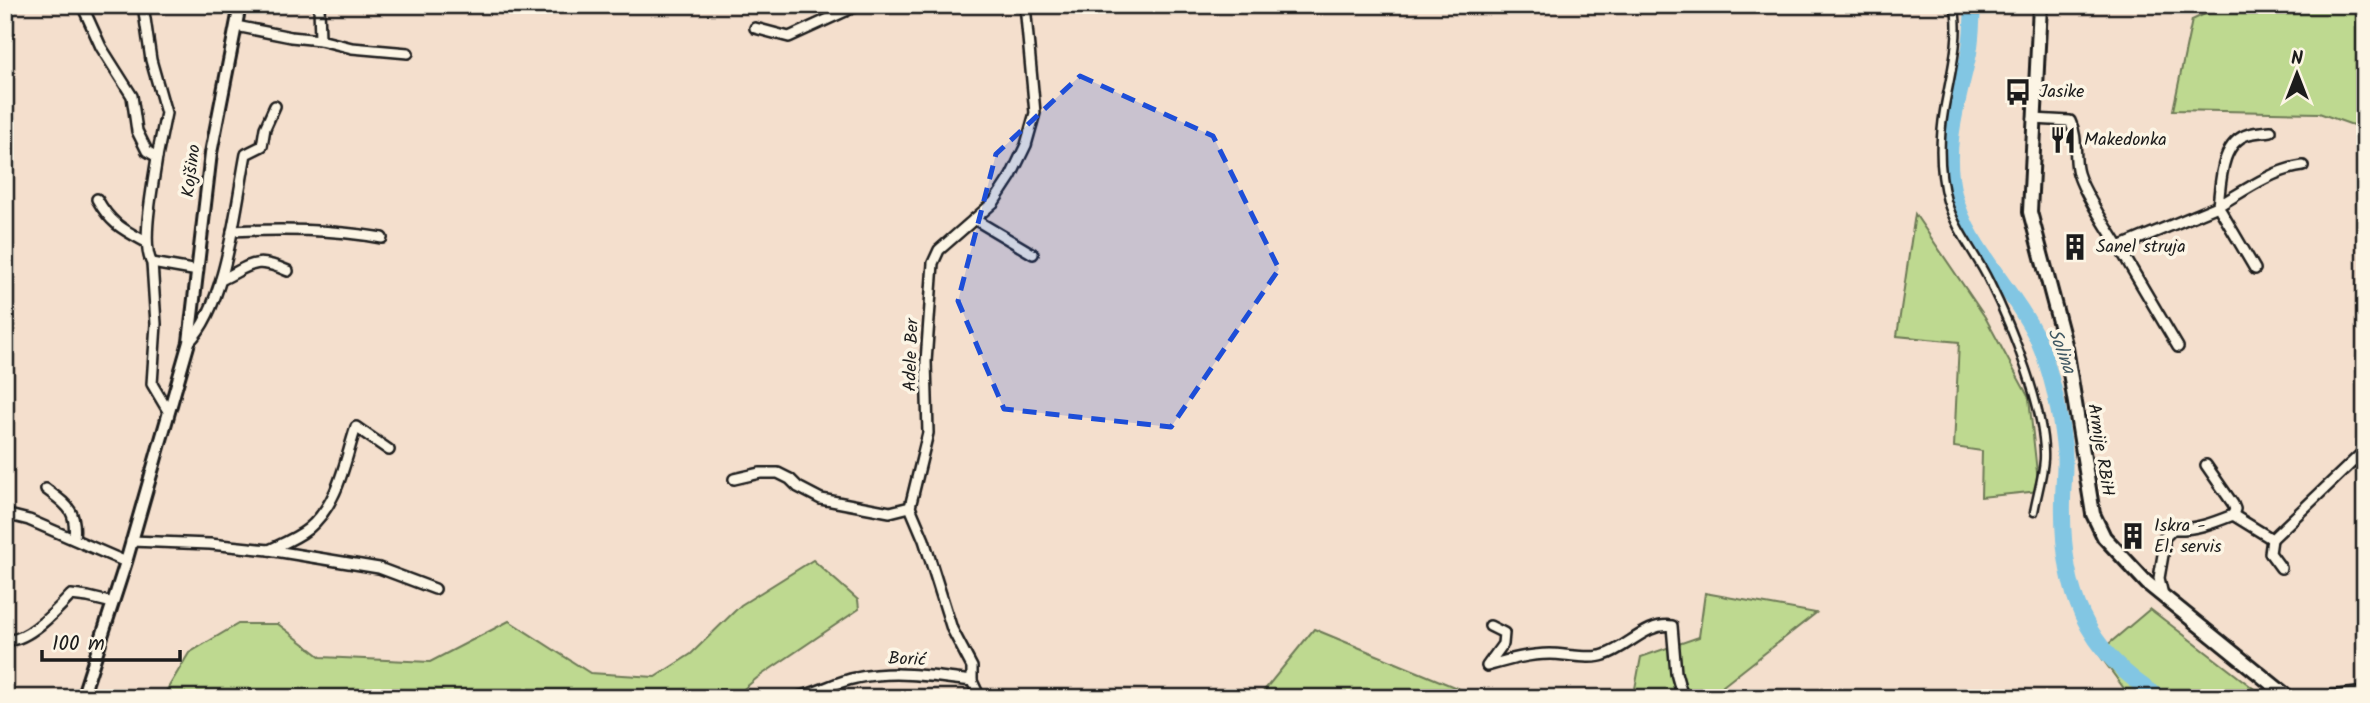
<svg xmlns="http://www.w3.org/2000/svg" width="2370" height="703" viewBox="0 0 2370 703" font-family="Kalam,sans-serif">
	<style>
		.green { fill: #bed990; stroke: #6d7a56; stroke-width: 2 }
		.lines { fill: none; stroke-linecap: round; stroke-linejoin: round }
		.river { stroke: #82c6e3; stroke-width: 16 }
		.pedestrian-casing { stroke: #1c1c1c; stroke-width: 11 }
		.minor-casing { stroke: #1c1c1c; stroke-width: 14 }
		.tertiary-casing { stroke: #1c1c1c; stroke-width: 16 }
		.secondary-casing { stroke: #1c1c1c; stroke-width: 18 }
		.pedestrian { stroke: #fcf5e5; stroke-width: 6 }
		.minor { stroke: #fcf5e5; stroke-width: 9 }
		.tertiary { stroke: #fcf5e5; stroke-width: 10 }
		.secondary { stroke: #fcf5e5; stroke-width: 12 }
		.marked { fill: #1d4ed8; fill-opacity: 0.2; stroke: #1d4ed8; stroke-width: 5; stroke-dasharray: 14 9; stroke-linejoin: round }
		.labels { text-anchor: middle; dominant-baseline: central; stroke-width: 7; stroke-linejoin: round; paint-order: stroke }
		.poi-label { font-size: 18px; fill: #1c1c1c; stroke: #fcf5e5; text-anchor: start }
		.street-label { font-size: 18px; fill: #1c1c1c; stroke: #fcf5e5 }
		.water-label { font-size: 19px; font-style: italic; fill: #405862; stroke: #fcf5e5 }
	</style>
	<rect width="100%" height="100%" fill="#f4dfcd"/>
	<filter id="ink" filterUnits="userSpaceOnUse"><feTurbulence type="fractalNoise" baseFrequency=".0143" numOctaves="2"/><feDisplacementMap in="SourceGraphic" scale="14" xChannelSelector="R" yChannelSelector="G"/><feConvolveMatrix kernelMatrix="1 2 1 2 8 2 1 2 1" color-interpolation-filters="sRGB"/></filter>
	<g filter="url(#ink)">
		<g class="green">
			<polygon points="2224,5 2365,5 2365,127 2350,124 2319,113 2173,110 2192,20"/>
			<polygon points="1915,214 1985,317 2029,398 2039,491 1981,497 1982,451 1954,447 1959,342 1897,336"/>
			<polygon points="813,560 858,600 859,609 757,678 733,698 162,698 189,653 238,624 278,624 321,657 430,662 509,621 590,673 655,677 691,654 741,605"/>
			<polygon points="1705,593 1816,613 1723,686 1728,698 1618,698 1634,694 1641,657 1699,637"/>
			<polygon points="2150,609 2266,698 2267,698 2131,698 2098,653"/>
			<polygon points="1314,629 1481,698 1258,698"/>
		</g>
		<g class="lines">
			<path class="river" d="M1973,5C1972,21 1972,37 1969,53C1959,99 1942,146 1954,194C1968,249 2014,289 2038,340C2052,373 2060,413 2064,448C2066,466 2063,484 2063,501C2061,589 2084,652 2161,698"/>
			<defs>
				<path id="pedestrian" d="M1954,5C1962,36 1949,80 1944,111C1939,141 1939,171 1947,201C1956,231 1976,254 1989,281C2011,325 2046,411 2044,459C2043,476 2037,495 2034,512"/>
				<g id="minor">
					<path d="M82,5L101,47L132,96L137,131L147,151L157,157C154,180 140,245 152,263L156,324L152,384L168,411"/>
					<polyline points="143,5 151,60 166,113 157,157"/>
					<polyline points="236,26 291,37 320,40 319,5"/>
					<polyline points="755,28 789,37 859,5"/>
					<polyline points="320,40 352,48 408,53"/>
					<path d="M2033,119L2070,121C2078,137 2074,153 2077,169C2080,188 2108,229 2119,247L2218,206L2255,269"/>
					<path d="M97,199C111,224 122,229 146,242"/>
					<path d="M2218,206C2221,183 2220,142 2249,134C2256,132 2264,132 2271,131"/>
					<path d="M2218,206C2244,191 2272,170 2303,166"/>
					<polyline points="974,219 1033,254"/>
					<path d="M232,231C283,229 331,229 382,238"/>
					<polyline points="2119,247 2178,347"/>
					<polyline points="152,263 198,271"/>
					<path d="M221,280C252,265 254,256 288,271"/>
					<path d="M189,342C226,306 236,205 246,154L262,146L265,128L275,106"/>
					<polyline points="2206,465 2233,504 2235,509 2233,515"/>
					<polyline points="734,479 760,473 778,473 790,479 798,487 821,499 890,512 910,507"/>
					<path d="M46,489C68,506 77,510 74,539"/>
					<polyline points="5,514 29,520 126,562"/>
					<polyline points="2272,539 2270,553 2281,568"/>
					<polyline points="131,541 210,544 269,550 379,568 435,589"/>
					<path d="M269,550C282,544 297,538 308,529C339,503 344,463 356,427L389,450"/>
					<path d="M2163,595L2159,578L2164,549V538L2173,529C2195,530 2213,523 2233,515L2272,539L2365,450"/>
					<path d="M1490,626L1504,633L1503,644L1487,666C1508,660 1528,654 1550,654C1565,654 1591,660 1604,655C1628,648 1646,622 1672,626L1676,673L1683,698"/>
					<path d="M5,639C25,645 58,609 71,595L88,597L113,603"/>
					<path d="M792,698C815,695 834,682 856,678C894,670 933,676 972,681"/>
					<polyline points="980,698 972,681 972,667 952,629 924,540 910,507 928,433 926,362 933,263 939,250 994,202 1011,176 1026,145 1035,113 1025,5"/>
					<polyline points="2315,698 2365,692"/>
				</g>
				<polyline id="tertiary" points="82,698 126,562 189,342 211,153 240,5"/>
				<polyline id="secondary" points="2040,5 2030,212 2066,348 2093,514 2104,537 2147,583 2289,698"/>
			</defs>
			<use href="#pedestrian" class="pedestrian-casing"/>
			<use href="#minor" class="minor-casing"/>
			<use href="#tertiary" class="tertiary-casing"/>
			<use href="#secondary" class="secondary-casing"/>
			<use href="#pedestrian" class="pedestrian"/>
			<use href="#minor" class="minor"/>
			<use href="#tertiary" class="tertiary"/>
			<use href="#secondary" class="secondary"/>
		</g>
	</g>
	<path class="marked" d="M1080,76L1213,136L1279,269L1171,427L1004,409L958,301L996,154Z"/>
	<defs>
		<symbol id="bus-bare" viewBox="-9 -9 18 18"><path d="M-5-6H5V4H4V6H2V4H-2V6H-4V4H-5ZM-3.5-4V0h7V-4ZM-3.5 1.2v1.5H-2V1.2ZM2 1.2v1.5H3.5V1.2Z" fill="#1c1c1c" stroke="#fcf5e5" stroke-width="2.5" paint-order="stroke"/></symbol>
		<symbol id="restaurant-bare" viewBox="-9 -9 18 18"><path d="M-5-6h1v4h1v-4h1v4h1v-4h1v5L-1.5 .5V6h-2V.5L-5-1ZM5-6V6H3V1.5H1.5Q1.5-4 5-6Z" fill="#1c1c1c" stroke="#fcf5e5" stroke-width="2.5" paint-order="stroke"/></symbol>
		<symbol id="building-bare" viewBox="-9 -9 18 18"><path d="M-4-6H4V6H1V3H-1V6H-4ZM-2.5-4.3h1.7v1.8h-1.7ZM.8-4.3h1.7v1.8H.8ZM-2.5-1h1.7V.8h-1.7ZM.8-1h1.7V.8H.8Z" fill="#1c1c1c" stroke="#fcf5e5" stroke-width="2.5" paint-order="stroke"/></symbol>
	</defs>
	<g fill-rule="evenodd">
		<use href="#bus-bare" x="1999" y="73" width="38" height="38"/>
		<use href="#restaurant-bare" x="2044" y="121" width="38" height="38"/>
		<use href="#building-bare" x="2056" y="228" width="38" height="38"/>
		<use href="#building-bare" x="2114" y="517" width="38" height="38"/>
	</g>
	<g class="labels">
		<g class="poi-label">
			<text x="2039" y="92">Jasike</text>
			<text x="2084" y="140">Makedonka</text>
			<text x="2096" y="247">Sanel struja</text>
			<text x="2154" y="526">Iskra -<tspan x="2154" dy="21">El. servis</tspan></text>
		</g>
		<g class="street-label">
			<text transform="translate(192 171) rotate(-83)">Kojšino</text>
			<text transform="translate(912 355) rotate(-88)">Adele Ber</text>
			<text transform="translate(2100 450) rotate(81)">Armije RBiH</text>
			<text transform="translate(907 660) rotate(2)">Borić</text>
		</g>
		<g class="water-label">
			<text transform="translate(2061 351) rotate(69)">Solina</text>
		</g>
	</g>
	<rect width="2370" height="703" fill="none" stroke="#fcf5e5" stroke-width="28"/>
	<rect x="14" y="14" width="2342" height="675" fill="none" stroke="#1c1c1c" stroke-width="2.5" filter="url(#ink)"/>
	<g transform="translate(2297 74)" stroke="#fcf5e5" stroke-width="5" paint-order="stroke">
	<path d="M0-5L12 26L0 18L-12 26Z" fill="#1c1c1c"/>
	<text y="-10" font-size="19" font-weight="bold" text-anchor="middle" fill="#1c1c1c">N</text>
	</g>
	<path d="M42 650v10h138v-10" fill="none" stroke="#1c1c1c" stroke-width="3.5"/>
	<text x="52" y="650" font-size="21" fill="#1c1c1c" stroke="#fcf5e5" stroke-width="5" paint-order="stroke">100 m</text>
</svg>
